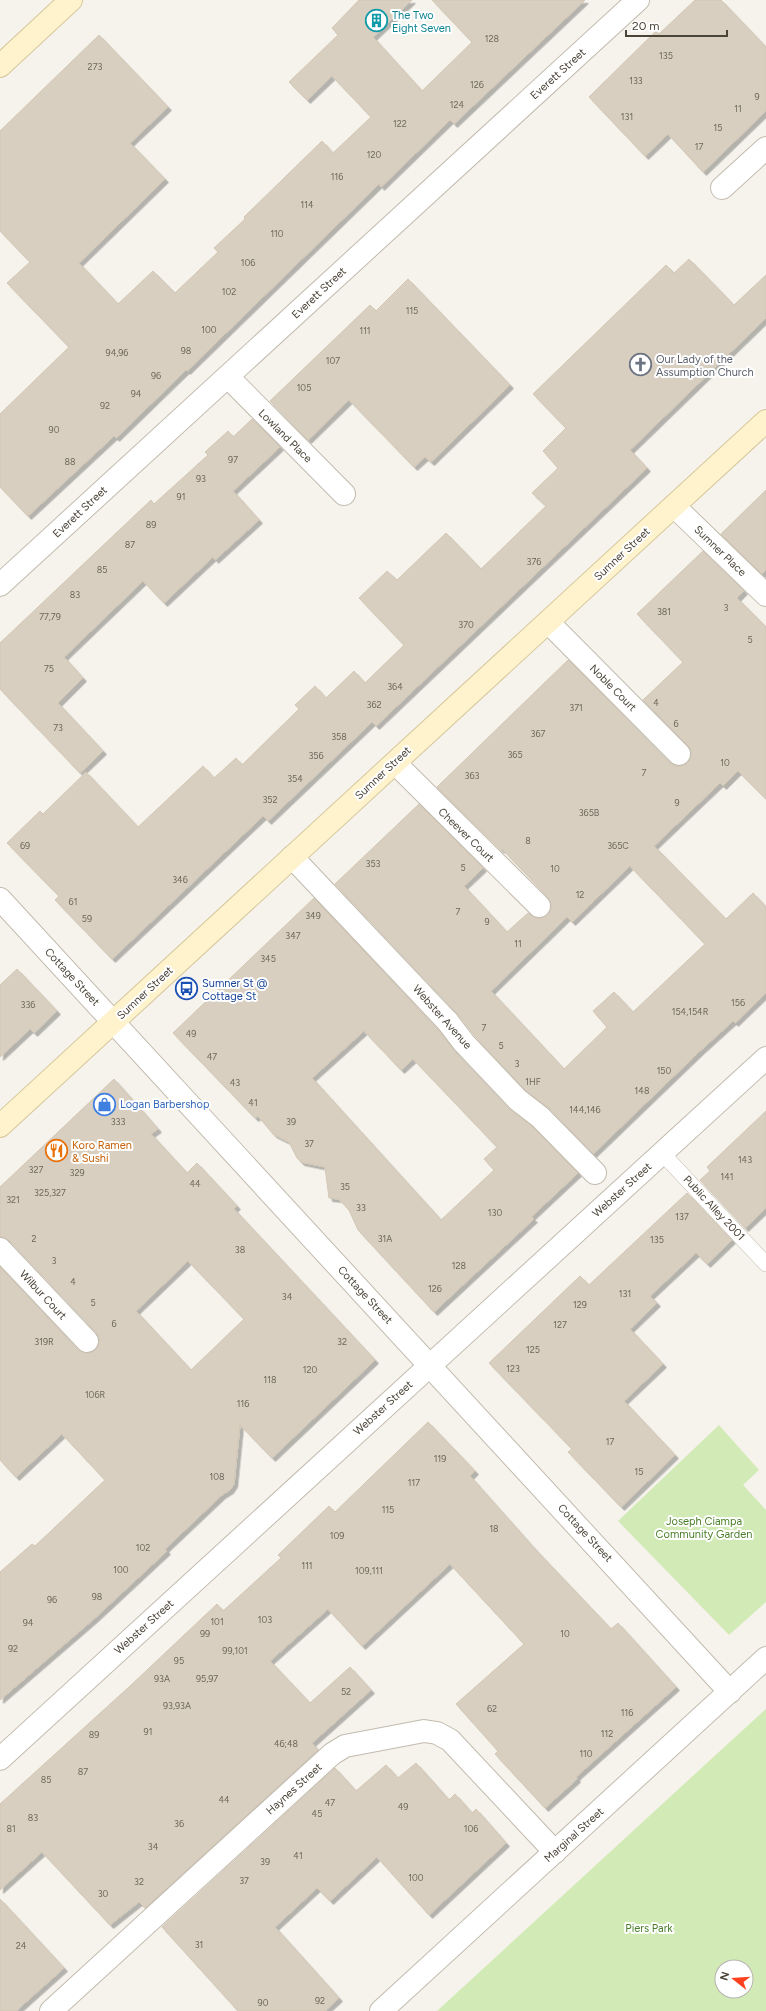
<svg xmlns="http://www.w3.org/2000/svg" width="766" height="2011" viewBox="0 0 766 2011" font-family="Figtree,sans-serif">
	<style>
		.green { fill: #d2eab5; fill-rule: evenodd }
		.building { fill: #d8cfc1; stroke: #d3c7b4; fill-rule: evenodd; filter: url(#shadow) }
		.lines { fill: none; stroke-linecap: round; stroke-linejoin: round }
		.service-casing { stroke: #c2bbae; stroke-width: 16 }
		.pedestrian-casing { stroke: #c2bbae; stroke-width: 24 }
		.minor-casing { stroke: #c2bbae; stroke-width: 24 }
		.secondary-casing { stroke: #d6c79b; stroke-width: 24 }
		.service { stroke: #fff; stroke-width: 15 }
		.pedestrian { stroke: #fff; stroke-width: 22 }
		.minor { stroke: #fff; stroke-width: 22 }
		.secondary { stroke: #fff3cd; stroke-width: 22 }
		.labels { text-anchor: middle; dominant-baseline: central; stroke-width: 4; stroke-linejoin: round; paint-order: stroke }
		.number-label { font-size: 9px; fill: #6e675b }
		.culture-label { font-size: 11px; fill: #0d838f; stroke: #fff; text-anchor: start }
		.street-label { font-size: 11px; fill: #4b4439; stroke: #fff }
		.worship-label { font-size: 11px; fill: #5b616d; stroke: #fff; text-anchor: start }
		.transit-label { font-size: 11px; fill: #164399; stroke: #fff; text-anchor: start }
		.shop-label { font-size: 11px; fill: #366cbe; stroke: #fff; text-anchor: start }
		.food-label { font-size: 11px; fill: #c56008; stroke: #fff; text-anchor: start }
		.park-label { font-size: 11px; fill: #4a7f2a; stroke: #fff }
	</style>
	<defs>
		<filter id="shadow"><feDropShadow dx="3.5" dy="3.5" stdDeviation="0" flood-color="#0004"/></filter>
	</defs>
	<rect width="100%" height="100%" fill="#f6f3ec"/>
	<g class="green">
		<polygon points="719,1425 759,1470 743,1485 766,1510 766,1602 729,1635 618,1521"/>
		<path d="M766,1709V2011H437L720,1751ZM722,1967H746V1991H722Z"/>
	</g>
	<g class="building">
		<polygon points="359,0 412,0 373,37 422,91 472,42 432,0 585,0 454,124 450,120 381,187 379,184 187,371 186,370 116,438 114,436 28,516 0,487 0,414 69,347 7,283 30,262 0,231 0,131 99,35 168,107 130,143 165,179 79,263 118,304 153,271 175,293 218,252 214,248 245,219 244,217 322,141 333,153 371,117 332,76 307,100 289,82 338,35 332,28"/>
		<polygon points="695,0 721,0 766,47 766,111 703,172 668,134 645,156 589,97 656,31 659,34"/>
		<polygon points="689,259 734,305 766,275 766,318 630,450 647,468 376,726 372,722 268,821 263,816 112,959 55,900 59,896 7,843 40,811 43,814 86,772 138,827 203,766 214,778 236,758 242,765 299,709 295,705 315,686 326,698 354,671 365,683 404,645 359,598 387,571 397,580 446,533 481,569 546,506 532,493 558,468 543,451 566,428 533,394 666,265 674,273"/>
		<polygon points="408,279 510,385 431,462 425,457 414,467 349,400 308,440 270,401 370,305 376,311"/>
		<polygon points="252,419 280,447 233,491 259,520 215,560 213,557 164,603 143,581 64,657 83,678 58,703 103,751 80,773 0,689 0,643 151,500 154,504 208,455 205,452 228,431 233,437"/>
		<polygon points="766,490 766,570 762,574 721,534"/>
		<path d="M703,551L744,591L737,598L766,627V799L738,771L723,786L720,783L654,846L726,919L753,893L766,907V993L735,1023L733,1021L700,1051L593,1154L549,1108L526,1091L474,1035L457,1013L335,884L419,804L483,868L464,886L507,932L528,913L536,918H542L548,915L551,910V903L546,895L502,849L501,850L437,787L568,660L670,763L676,766H682L687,763L691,757V751L688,746L643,700L683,662L637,614ZM630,866L705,944L633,1012L614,992L593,1011L607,1027L564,1069L491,991L567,917L572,922Z"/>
		<path d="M314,898L438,1030L455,1052L509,1109L532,1126L578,1173L531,1217L534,1219L434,1312L358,1230L349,1210L339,1199L329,1198L325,1167L301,1162L297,1158L289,1142L273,1134L258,1116L255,1118L173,1033ZM364,1031L401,1070L413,1059L497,1147L484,1159L494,1170L441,1220L312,1078Z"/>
		<polygon points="17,969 57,1011 34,1033 30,1029 0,1057 0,985"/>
		<path d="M114,1079L158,1129L151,1134L187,1173L197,1163L237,1206L234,1209L375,1360L272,1458L240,1425L234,1484L230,1490L222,1495L165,1549L167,1551L95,1618L0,1700V1572L32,1544L35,1546L105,1480L62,1434L16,1477L0,1460V1267L78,1350L83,1353H90L95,1350L99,1345V1338L96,1332L9,1240L0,1237V1187ZM188,1261L244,1319L191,1370L136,1311Z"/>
		<polygon points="766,1111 766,1208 745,1228 700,1180 710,1171 707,1167"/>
		<polygon points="687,1193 732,1240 707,1264 696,1253 650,1296 657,1303 630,1329 663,1364 624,1401 675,1455 621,1507 568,1452 572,1449 489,1363 580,1276 589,1285"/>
		<polygon points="428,1422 475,1471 470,1476 534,1548 611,1629 618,1623 676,1687 576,1777 577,1779 545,1808 495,1754 498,1751 456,1704 524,1644 450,1564 362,1646 328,1609 270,1661 310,1703 350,1667 371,1690 312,1743 318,1750 145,1908 139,1902 110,1925 42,1852 0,1890 0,1804 130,1686 217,1604 223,1611 281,1558 278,1555 329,1506 335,1512"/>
		<polygon points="416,1763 449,1800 455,1794 472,1813 476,1809 506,1843 429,1915 377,1857 330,1901 317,1888 275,1927 339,1998 325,2011 238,2011 162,1927 335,1768 356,1791 386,1765 398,1778"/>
		<polygon points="0,1899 64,1968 16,2011 0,2011"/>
	</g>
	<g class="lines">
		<defs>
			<polyline id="service" points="662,1153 766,1264"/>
			<polyline id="pedestrian" points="448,1022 464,1043 518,1100 540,1117 595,1173"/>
			<g id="minor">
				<polyline points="722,188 766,148"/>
				<polyline points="228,377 344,494"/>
				<polyline points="674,506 766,595"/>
				<polyline points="0,585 638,0"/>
				<polyline points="548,622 679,754"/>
				<polyline points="395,763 539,906"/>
				<polyline points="292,857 448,1022"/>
				<polyline points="0,899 730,1692"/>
				<polyline points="0,1249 87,1341"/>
				<polyline points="0,1759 766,1058"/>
				<polyline points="51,2011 332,1754 345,1746 424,1731 437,1733 450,1740 555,1852"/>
				<polyline points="381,2011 766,1658"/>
			</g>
			<g id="secondary">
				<polyline points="0,66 71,0"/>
				<polyline points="0,1126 766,421"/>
			</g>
		</defs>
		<use href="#service" class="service-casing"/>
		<use href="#pedestrian" class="pedestrian-casing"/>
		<use href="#minor" class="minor-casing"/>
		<use href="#secondary" class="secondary-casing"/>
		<use href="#service" class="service"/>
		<use href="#pedestrian" class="pedestrian"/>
		<use href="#minor" class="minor"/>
		<use href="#secondary" class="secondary"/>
	</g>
	<defs>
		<symbol id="building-ring" viewBox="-11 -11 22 22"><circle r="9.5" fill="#fff" stroke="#0f9aa8" stroke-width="1.5"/><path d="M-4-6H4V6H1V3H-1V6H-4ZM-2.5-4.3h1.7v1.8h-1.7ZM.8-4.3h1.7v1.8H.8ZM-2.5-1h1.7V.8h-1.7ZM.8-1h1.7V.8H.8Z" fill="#0f9aa8"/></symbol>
		<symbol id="church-ring" viewBox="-11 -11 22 22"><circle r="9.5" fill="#fff" stroke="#6b7280" stroke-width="1.5"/><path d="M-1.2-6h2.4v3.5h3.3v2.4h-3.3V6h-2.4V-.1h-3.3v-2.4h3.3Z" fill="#6b7280"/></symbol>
		<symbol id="bus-ring" viewBox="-11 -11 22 22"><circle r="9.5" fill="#fff" stroke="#1a4fb4" stroke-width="1.5"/><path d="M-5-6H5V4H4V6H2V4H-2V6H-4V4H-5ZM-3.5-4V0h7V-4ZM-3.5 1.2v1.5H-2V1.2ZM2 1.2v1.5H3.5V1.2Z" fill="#1a4fb4"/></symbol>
		<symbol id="shop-ring" viewBox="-11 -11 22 22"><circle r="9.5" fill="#fff" stroke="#3f7fe0" stroke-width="1.5"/><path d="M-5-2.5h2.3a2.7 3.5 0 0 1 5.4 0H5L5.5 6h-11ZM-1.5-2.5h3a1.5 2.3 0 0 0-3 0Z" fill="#3f7fe0"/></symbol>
		<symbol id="restaurant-ring" viewBox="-11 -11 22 22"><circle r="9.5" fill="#fff" stroke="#e8710a" stroke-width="1.5"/><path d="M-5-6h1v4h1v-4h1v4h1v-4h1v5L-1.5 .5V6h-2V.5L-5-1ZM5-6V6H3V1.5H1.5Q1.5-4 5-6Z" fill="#e8710a"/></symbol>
	</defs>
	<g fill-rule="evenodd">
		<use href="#building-ring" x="364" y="8" width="25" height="25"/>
		<use href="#church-ring" x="628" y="352" width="25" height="25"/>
		<use href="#bus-ring" x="174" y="976" width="25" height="25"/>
		<use href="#shop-ring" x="92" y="1092" width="25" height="25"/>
		<use href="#restaurant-ring" x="44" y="1138" width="25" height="25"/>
	</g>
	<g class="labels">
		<g class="number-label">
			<text x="492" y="38">128</text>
			<text x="666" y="55">135</text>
			<text x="95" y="66">273</text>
			<text x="636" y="80">133</text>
			<text x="477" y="84">126</text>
			<text x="757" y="96">9</text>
			<text x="457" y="104">124</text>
			<text x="738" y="108">11</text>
			<text x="627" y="116">131</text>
			<text x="400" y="123">122</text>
			<text x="718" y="127">15</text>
			<text x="699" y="146">17</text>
			<text x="374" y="154">120</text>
			<text x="337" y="176">116</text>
			<text x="307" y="204">114</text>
			<text x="277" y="233">110</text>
			<text x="248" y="262">106</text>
			<text x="229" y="291">102</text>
			<text x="412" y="310">115</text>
			<text x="209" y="329">100</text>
			<text x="365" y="330">111</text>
			<text x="186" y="350">98</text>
			<text x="117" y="352">94,96</text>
			<text x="333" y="360">107</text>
			<text x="156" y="375">96</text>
			<text x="304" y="387">105</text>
			<text x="136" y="393">94</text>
			<text x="105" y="405">92</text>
			<text x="54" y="429">90</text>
			<text x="233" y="459">97</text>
			<text x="70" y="461">88</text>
			<text x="201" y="478">93</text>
			<text x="181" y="496">91</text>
			<text x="151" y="524">89</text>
			<text x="130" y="544">87</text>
			<text x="534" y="561">376</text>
			<text x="102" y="569">85</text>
			<text x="75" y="594">83</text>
			<text x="726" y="607">3</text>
			<text x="664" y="611">381</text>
			<text x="50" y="616">77,79</text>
			<text x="466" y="624">370</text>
			<text x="750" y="639">5</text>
			<text x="49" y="668">75</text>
			<text x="395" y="686">364</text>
			<text x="656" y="702">4</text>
			<text x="374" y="704">362</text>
			<text x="576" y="707">371</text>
			<text x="676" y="723">6</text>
			<text x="58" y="727">73</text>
			<text x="538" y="733">367</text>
			<text x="339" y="736">358</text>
			<text x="515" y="754">365</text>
			<text x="316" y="755">356</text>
			<text x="725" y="762">10</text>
			<text x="644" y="772">7</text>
			<text x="472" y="775">363</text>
			<text x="295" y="778">354</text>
			<text x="270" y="799">352</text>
			<text x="677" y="802">9</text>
			<text x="589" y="812">365B</text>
			<text x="528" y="840">8</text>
			<text x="25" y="845">69</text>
			<text x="618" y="845">365C</text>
			<text x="373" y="863">353</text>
			<text x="463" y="867">5</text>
			<text x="555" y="868">10</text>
			<text x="180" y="879">346</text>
			<text x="580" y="894">12</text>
			<text x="73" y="901">61</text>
			<text x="458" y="911">7</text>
			<text x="313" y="915">349</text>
			<text x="87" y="918">59</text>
			<text x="487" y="921">9</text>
			<text x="293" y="935">347</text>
			<text x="518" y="943">11</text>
			<text x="268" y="958">345</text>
			<text x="738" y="1002">156</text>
			<text x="28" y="1004">336</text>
			<text x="690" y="1011">154,154R</text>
			<text x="484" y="1027">7</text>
			<text x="191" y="1033">49</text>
			<text x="501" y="1045">5</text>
			<text x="212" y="1056">47</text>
			<text x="517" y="1063">3</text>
			<text x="664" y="1070">150</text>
			<text x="533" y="1081">1HF</text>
			<text x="235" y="1082">43</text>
			<text x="642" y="1090">148</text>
			<text x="253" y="1102">41</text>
			<text x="585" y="1109">144,146</text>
			<text x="118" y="1121">333</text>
			<text x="291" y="1121">39</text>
			<text x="309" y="1143">37</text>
			<text x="745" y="1159">143</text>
			<text x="36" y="1169">327</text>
			<text x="77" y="1172">329</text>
			<text x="727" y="1176">141</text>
			<text x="195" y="1183">44</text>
			<text x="345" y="1186">35</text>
			<text x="50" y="1192">325,327</text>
			<text x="13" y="1199">321</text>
			<text x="361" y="1207">33</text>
			<text x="495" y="1212">130</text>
			<text x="682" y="1216">137</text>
			<text x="34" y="1238">2</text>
			<text x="385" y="1238">31A</text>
			<text x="657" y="1239">135</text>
			<text x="240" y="1249">38</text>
			<text x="54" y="1260">3</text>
			<text x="459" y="1265">128</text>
			<text x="73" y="1281">4</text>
			<text x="435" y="1288">126</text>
			<text x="625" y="1293">131</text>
			<text x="287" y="1296">34</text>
			<text x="93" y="1302">5</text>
			<text x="580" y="1304">129</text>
			<text x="114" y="1323">6</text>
			<text x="560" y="1324">127</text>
			<text x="44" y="1341">319R</text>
			<text x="342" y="1341">32</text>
			<text x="533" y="1349">125</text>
			<text x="513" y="1368">123</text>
			<text x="310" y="1369">120</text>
			<text x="270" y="1379">118</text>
			<text x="95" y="1394">106R</text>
			<text x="243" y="1403">116</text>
			<text x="610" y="1441">17</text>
			<text x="440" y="1458">119</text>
			<text x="639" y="1471">15</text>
			<text x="217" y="1476">108</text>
			<text x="414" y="1482">117</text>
			<text x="388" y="1509">115</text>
			<text x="494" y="1528">18</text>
			<text x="337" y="1535">109</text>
			<text x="143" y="1547">102</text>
			<text x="307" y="1565">111</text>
			<text x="121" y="1569">100</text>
			<text x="369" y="1570">109,111</text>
			<text x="97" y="1596">98</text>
			<text x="52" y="1599">96</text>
			<text x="265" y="1619">103</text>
			<text x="217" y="1621">101</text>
			<text x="28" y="1622">94</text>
			<text x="205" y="1633">99</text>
			<text x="565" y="1633">10</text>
			<text x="13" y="1648">92</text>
			<text x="235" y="1650">99,101</text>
			<text x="179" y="1660">95</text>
			<text x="162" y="1678">93A</text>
			<text x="207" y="1678">95,97</text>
			<text x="346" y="1691">52</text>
			<text x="177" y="1705">93,93A</text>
			<text x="492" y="1708">62</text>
			<text x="627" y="1712">116</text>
			<text x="148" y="1731">91</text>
			<text x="607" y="1733">112</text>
			<text x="94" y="1734">89</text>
			<text x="286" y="1743">46;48</text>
			<text x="586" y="1753">110</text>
			<text x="83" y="1771">87</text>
			<text x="46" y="1779">85</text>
			<text x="224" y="1799">44</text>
			<text x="330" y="1802">47</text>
			<text x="403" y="1806">49</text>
			<text x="317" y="1813">45</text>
			<text x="33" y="1817">83</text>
			<text x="179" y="1823">36</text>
			<text x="11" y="1828">81</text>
			<text x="471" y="1828">106</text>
			<text x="153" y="1846">34</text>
			<text x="298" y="1855">41</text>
			<text x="265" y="1861">39</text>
			<text x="416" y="1877">100</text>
			<text x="244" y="1880">37</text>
			<text x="139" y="1881">32</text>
			<text x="103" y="1893">30</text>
			<text x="199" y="1944">31</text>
			<text x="21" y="1945">24</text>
			<text x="320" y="2000">92</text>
			<text x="263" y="2002">90</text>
		</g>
		<g class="culture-label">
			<text x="392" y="15">The Two<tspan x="392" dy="13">Eight Seven</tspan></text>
		</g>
		<g class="street-label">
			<text transform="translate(558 74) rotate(-42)">Everett Street</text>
			<text transform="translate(319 293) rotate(-43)">Everett Street</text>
			<text transform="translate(285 436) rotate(45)">Lowland Place</text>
			<text transform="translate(80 512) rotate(-43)">Everett Street</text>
			<text transform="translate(720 551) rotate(44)">Sumner Place</text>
			<text transform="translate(622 554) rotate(-43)">Sumner Street</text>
			<text transform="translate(613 688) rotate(45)">Noble Court</text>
			<text transform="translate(383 773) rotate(-43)">Sumner Street</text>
			<text transform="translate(466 835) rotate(44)">Cheever Court</text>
			<text transform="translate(72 977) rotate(47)">Cottage Street</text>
			<text transform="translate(145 993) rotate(-43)">Sumner Street</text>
			<text transform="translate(442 1017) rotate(48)">Webster Avenue</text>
			<text transform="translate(622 1190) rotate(-42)">Webster Street</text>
			<text transform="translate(714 1208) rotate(47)">Public Alley 2001</text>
			<text transform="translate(43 1295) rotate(47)">Wilbur Court</text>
			<text transform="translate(365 1295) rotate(47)">Cottage Street</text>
			<text transform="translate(383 1408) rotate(-42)">Webster Street</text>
			<text transform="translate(585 1533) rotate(47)">Cottage Street</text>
			<text transform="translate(144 1627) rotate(-42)">Webster Street</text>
			<text transform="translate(294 1789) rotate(-42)">Haynes Street</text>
			<text transform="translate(574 1835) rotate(-42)">Marginal Street</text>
		</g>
		<g class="worship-label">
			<text x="656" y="359">Our Lady of the<tspan x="656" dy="13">Assumption Church</tspan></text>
		</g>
		<g class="transit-label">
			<text x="202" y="983">Sumner St @<tspan x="202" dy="13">Cottage St</tspan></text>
		</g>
		<g class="shop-label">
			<text x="120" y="1104">Logan Barbershop</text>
		</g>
		<g class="food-label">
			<text x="72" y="1145">Koro Ramen<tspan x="72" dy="13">&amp; Sushi</tspan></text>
		</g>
		<g class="park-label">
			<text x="704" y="1521">Joseph Ciampa<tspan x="704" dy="13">Community Garden</tspan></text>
			<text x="649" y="1928">Piers Park</text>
		</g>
	</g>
	<g transform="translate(734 1979) rotate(287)"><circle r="19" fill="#ffffff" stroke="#b7b4b0"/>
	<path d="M0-3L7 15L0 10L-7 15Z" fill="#fc3f1d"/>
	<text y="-6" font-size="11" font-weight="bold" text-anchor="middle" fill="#4b4439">N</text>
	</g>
	<path d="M626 30v6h101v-6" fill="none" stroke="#4b4439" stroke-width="2"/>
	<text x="632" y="30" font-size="12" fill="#4b4439" stroke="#ffffff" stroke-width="3" paint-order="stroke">20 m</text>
</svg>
